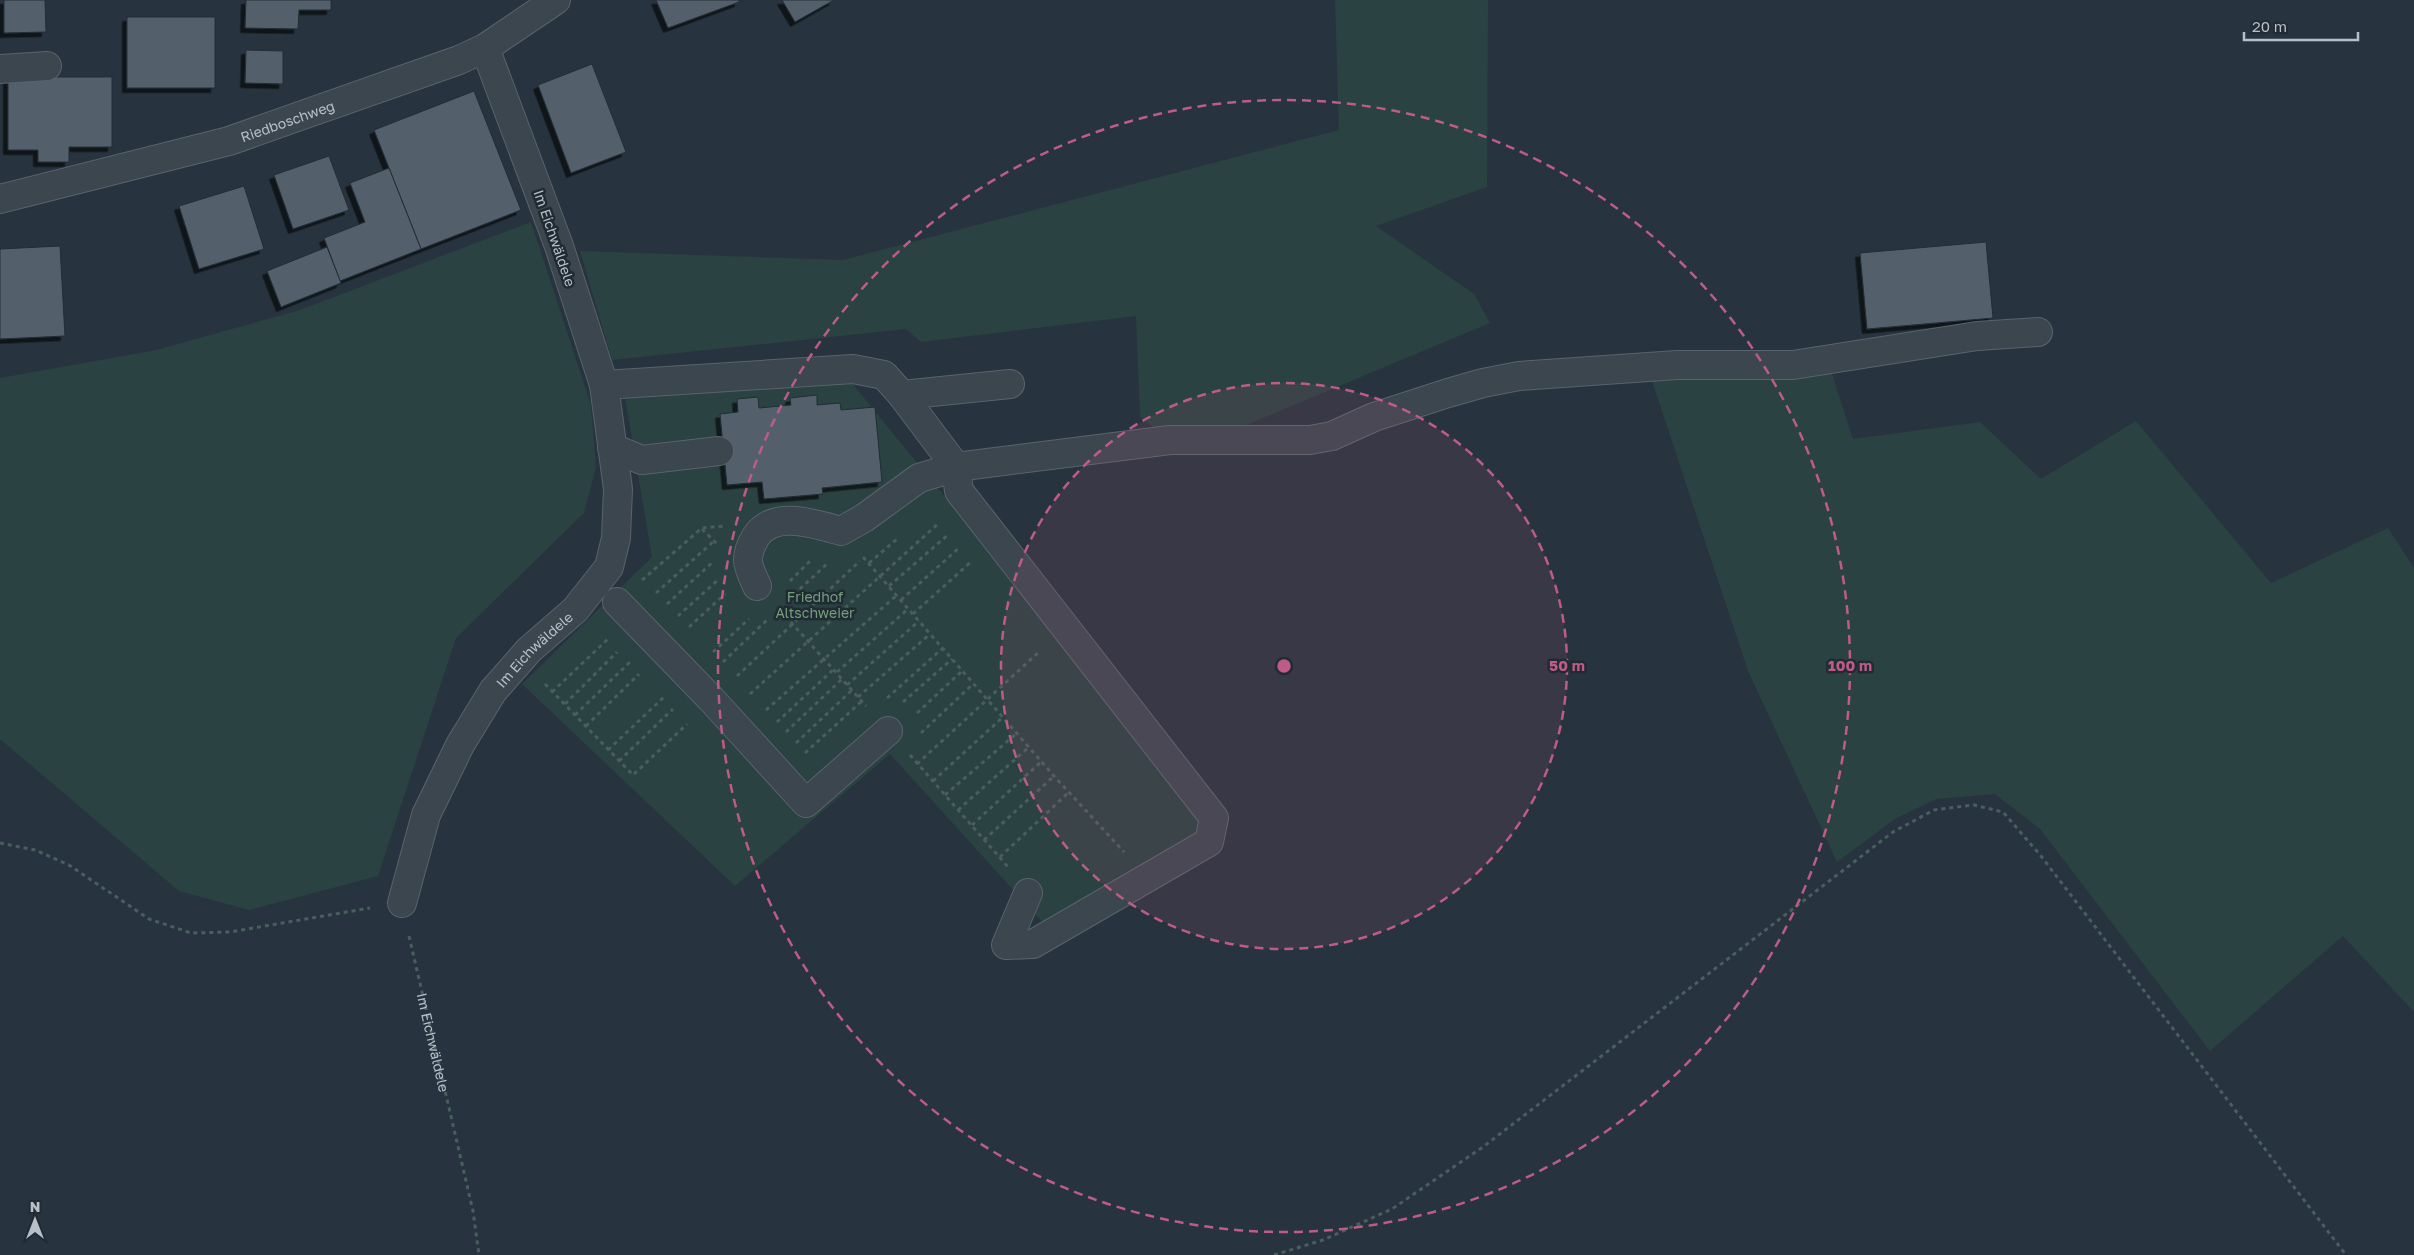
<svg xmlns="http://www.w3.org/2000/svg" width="2414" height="1255" viewBox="0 0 2414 1255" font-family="'Golos Text',sans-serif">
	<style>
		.green { fill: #2a4241 }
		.building { fill: #52616c; stroke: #222d36; filter: url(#shadow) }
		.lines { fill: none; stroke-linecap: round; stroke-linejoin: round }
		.minor-casing { stroke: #59636d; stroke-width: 30 }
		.path { stroke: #495e5e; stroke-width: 3; stroke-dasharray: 4 4; stroke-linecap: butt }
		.minor { stroke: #3b464f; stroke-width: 28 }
		.ring { fill: none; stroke: #be5b87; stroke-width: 2.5; stroke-dasharray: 9 6 }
		.labels { text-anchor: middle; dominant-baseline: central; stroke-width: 5; stroke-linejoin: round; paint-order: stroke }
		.street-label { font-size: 14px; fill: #b7c0ca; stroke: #202b34 }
		.park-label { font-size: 14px; fill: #779e7b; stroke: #202b34 }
		.centre { fill: #be5b87; stroke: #202b34; stroke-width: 2.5 }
		.ring-label { font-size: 15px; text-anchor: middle; font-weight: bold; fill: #be5b87; stroke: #202b34; stroke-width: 5; stroke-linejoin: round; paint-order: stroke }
	</style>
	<defs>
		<filter id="shadow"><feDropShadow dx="-4.5" dy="4.5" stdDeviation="0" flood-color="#0009"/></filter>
	</defs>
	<rect width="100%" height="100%" fill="#27343f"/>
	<g class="green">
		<polygon points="1335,0 1488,0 1487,187 1376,226 1474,294 1490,323 1184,451 1140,417 1136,316 921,342 906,329 612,360 580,251 843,260 1339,130"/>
		<polygon points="531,222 591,405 596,467 584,513 456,638 378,876 249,910 179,891 0,739 0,378 156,350 300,310"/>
		<polygon points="1831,371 1853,439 1980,422 2041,479 2136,421 2271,583 2388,528 2414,568 2414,1012 2343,936 2210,1051 2040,829 1995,794 1936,799 1895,819 1837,862 1748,671 1651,378"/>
		<polygon points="851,382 1068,647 1202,818 1194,838 1045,925 890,754 735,886 522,684 652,557 624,392"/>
	</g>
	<g class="building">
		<polygon points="4,0 45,0 46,32 4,33"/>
		<polygon points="246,0 331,0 331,10 299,10 298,29 245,28"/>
		<polygon points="656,0 739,0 739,2 668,28"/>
		<polygon points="782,0 834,0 795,22"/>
		<rect x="127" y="17" width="88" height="71"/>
		<polygon points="246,50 283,51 283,84 245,83"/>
		<polygon points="592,64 626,152 571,173 538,85"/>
		<polygon points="8,77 112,77 112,147 69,147 69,162 38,162 38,150 8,150"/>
		<polygon points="474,91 521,210 421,249 374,130"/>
		<polygon points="329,156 349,210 293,229 274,175"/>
		<polygon points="389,168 421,249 340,281 324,238 365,222 350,183"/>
		<polygon points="244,186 264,249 199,269 179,206"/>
		<polygon points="1986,242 1993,318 1867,329 1860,253"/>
		<polygon points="60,246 65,336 0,339 0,249"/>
		<polygon points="327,247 341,283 281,307 267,271"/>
		<polygon points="817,395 817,405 840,403 841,410 875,407 882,482 822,488 823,494 764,499 762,482 727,485 720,414 738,412 737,399 758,397 759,408 791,405 790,398"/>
	</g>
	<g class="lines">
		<defs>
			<g id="minor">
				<polyline points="0,69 47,66"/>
				<path id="s2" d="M0,199L229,141L459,60L485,48L556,0"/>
				<polyline points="604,385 853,369 884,375 902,395 956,467 1170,440 1310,440 1332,436 1374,417 1448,393 1483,383 1519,376 1677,365 1793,365 1977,336 2038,332"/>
				<polyline points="902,395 1010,384"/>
				<polyline points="612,448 642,460 719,451"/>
				<path d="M757,586C754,579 748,568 748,560C748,553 751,545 755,538C772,509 815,524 841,531L864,518L919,478L956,467L959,491L1214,818L1209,842L1033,944L1006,945L1028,893"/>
				<polyline points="617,602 712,700 806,803 888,731"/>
				<path id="s3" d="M402,903L426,815L460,745L493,691L529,650L575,610L609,567L616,538L618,489L604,385L559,246L485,48"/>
			</g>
		</defs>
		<use href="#minor" class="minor-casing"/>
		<g class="path">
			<polyline points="702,529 717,544"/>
			<polyline points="863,557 1054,776 1124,852"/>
			<polyline points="869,563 897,539"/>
			<polyline points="642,580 702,528 724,526"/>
			<polyline points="790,581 812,559"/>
			<polyline points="889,586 949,534"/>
			<polyline points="656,593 714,541"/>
			<polyline points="788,600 829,562"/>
			<polyline points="901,600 960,547"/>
			<polyline points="667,604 714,561"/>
			<polyline points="780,610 866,706"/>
			<polyline points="913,614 972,561"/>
			<polyline points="678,616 718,580"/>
			<polyline points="689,627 725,594"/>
			<polyline points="713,652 749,619"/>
			<polyline points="723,662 769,618"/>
			<polyline points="837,672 908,609"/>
			<polyline points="737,676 860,561"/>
			<polyline points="545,684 633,775 687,724"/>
			<polyline points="847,685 919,621"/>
			<polyline points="552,692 608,639"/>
			<polyline points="750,694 940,522"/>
			<polyline points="858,697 930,634"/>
			<polyline points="887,698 943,648"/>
			<polyline points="903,702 952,659"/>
			<polyline points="565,704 617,652"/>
			<polyline points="766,710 897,595"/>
			<polyline points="917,713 962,671"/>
			<polyline points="575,715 630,662"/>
			<polyline points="777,722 834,669"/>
			<polyline points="586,726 639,674"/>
			<polyline points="786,732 842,679"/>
			<polyline points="921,733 973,684"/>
			<polyline points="796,743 852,690"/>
			<polyline points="608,750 664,697"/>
			<polyline points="805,753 862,701"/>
			<polyline points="910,755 1008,867"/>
			<polyline points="619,761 673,709"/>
			<polyline points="917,764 1040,651"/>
			<polyline points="933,781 1003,717"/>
			<polyline points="945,795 1017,733"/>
			<polyline points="958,810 1029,747"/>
			<polyline points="972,825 1042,761"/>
			<polyline points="984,840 1054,776"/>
			<polyline points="0,843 35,850 69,865 149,919 191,933 230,932 370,908"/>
			<polyline points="1000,857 1069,792"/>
			<path id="s1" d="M409,936L473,1211L479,1255"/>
			<polyline points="1274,1255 1323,1240 1392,1209 1483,1147 1893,832 1934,810 1974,805 2003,812 2041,856 2346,1255"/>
		</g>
		<use href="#minor" class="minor"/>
	</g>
	<circle cx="1284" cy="666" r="283" fill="#be5b87" fill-opacity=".12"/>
	<g class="ring">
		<circle cx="1284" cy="666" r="283"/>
		<circle cx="1284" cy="666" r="566"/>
	</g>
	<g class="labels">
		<g class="street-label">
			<text stroke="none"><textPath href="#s2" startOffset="298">Riedboschweg</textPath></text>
			<text transform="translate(555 238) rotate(71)">Im Eichwäldele</text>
			<text stroke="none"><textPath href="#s3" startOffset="291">Im Eichwäldele</textPath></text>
			<text stroke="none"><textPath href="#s1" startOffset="109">Im Eichwäldele</textPath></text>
		</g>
		<g class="park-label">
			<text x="815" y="596">Friedhof<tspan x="815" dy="16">Altschweier</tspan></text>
		</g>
	</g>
	<circle cx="1284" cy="666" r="8" class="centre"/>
	<g class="ring-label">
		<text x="1567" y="671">50 m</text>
		<text x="1850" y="671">100 m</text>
	</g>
	<g transform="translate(35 1220)" stroke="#202b34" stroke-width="4" paint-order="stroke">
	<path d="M0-4L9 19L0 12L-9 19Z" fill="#b7c0ca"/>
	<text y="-8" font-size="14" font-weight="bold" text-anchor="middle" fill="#b7c0ca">N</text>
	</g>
	<path d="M2244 32v8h114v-8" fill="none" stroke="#b7c0ca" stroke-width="2.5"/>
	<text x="2252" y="32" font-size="15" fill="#b7c0ca" stroke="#202b34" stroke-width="4" paint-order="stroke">20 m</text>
</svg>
